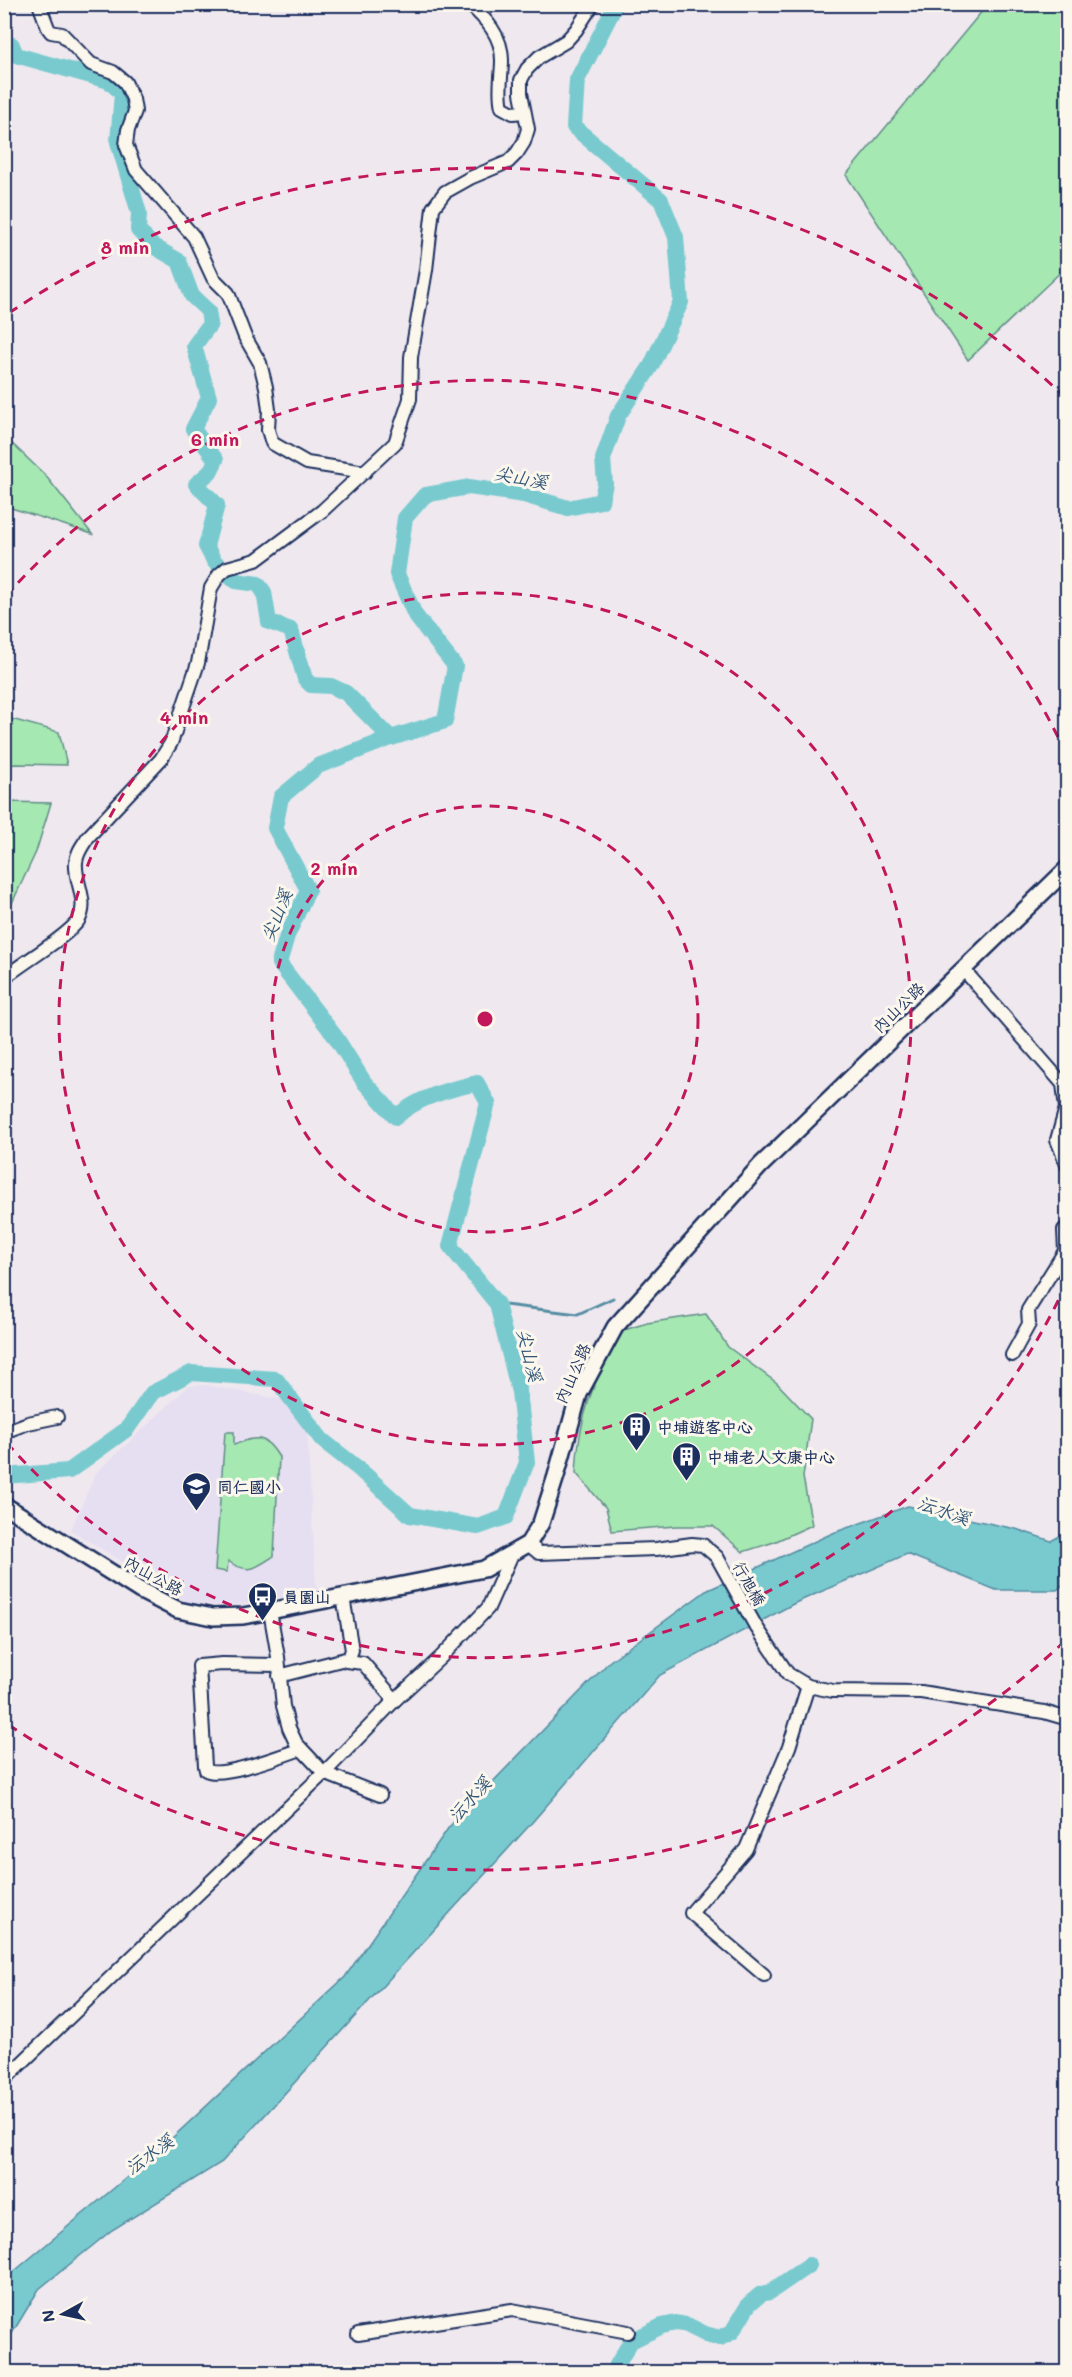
<svg xmlns="http://www.w3.org/2000/svg" width="1072" height="2377" viewBox="0 0 1072 2377" font-family="Mali,'LXGW WenKai TC',sans-serif">
	<style>
		.built { fill: #e6def1 }
		.green { fill: #a6e8b1; stroke: #608c88; stroke-width: 1.5 }
		.water { fill: #79cace; stroke: #538ca1; stroke-width: 1.5 }
		.lines { fill: none; stroke-linecap: round; stroke-linejoin: round }
		.stream { stroke: #538ca1; stroke-width: 3 }
		.river { stroke: #79cace; stroke-width: 16 }
		.minor-casing { stroke: #1b2f5e; stroke-width: 16 }
		.major-casing { stroke: #1b2f5e; stroke-width: 20 }
		.minor { stroke: #fbf7ec; stroke-width: 12 }
		.major { stroke: #fbf7ec; stroke-width: 15 }
		.ring { fill: none; stroke: #c2185b; stroke-width: 3; stroke-dasharray: 10 8 }
		.labels { text-anchor: middle; dominant-baseline: central; stroke-width: 6; stroke-linejoin: round; paint-order: stroke }
		.street-label { font-size: 16px; fill: #1b2f5e; stroke: #fbf7ec }
		.poi-label { font-size: 16px; font-weight: bold; fill: #1b2f5e; stroke: #fbf7ec; text-anchor: start }
		.water-label { font-size: 18px; font-style: italic; fill: #32567a; stroke: #fbf7ec }
		.centre { fill: #c2185b; stroke: #fbf7ec; stroke-width: 3 }
		.ring-label { font-size: 18px; text-anchor: middle; font-weight: bold; fill: #c2185b; stroke: #fbf7ec; stroke-width: 6; stroke-linejoin: round; paint-order: stroke }
	</style>
	<rect width="100%" height="100%" fill="#efe8ef"/>
	<filter id="ink" filterUnits="userSpaceOnUse"><feTurbulence type="fractalNoise" baseFrequency=".0167" numOctaves="2"/><feDisplacementMap in="SourceGraphic" scale="12" xChannelSelector="R" yChannelSelector="G"/><feConvolveMatrix kernelMatrix="1 2 1 2 8 2 1 2 1" color-interpolation-filters="sRGB"/></filter>
	<g filter="url(#ink)">
		<polygon class="built" points="204,1385 295,1402 307,1428 316,1590 254,1603 218,1606 186,1601 71,1530 96,1473 189,1386"/>
		<g class="green">
			<polygon points="988,4 1067,5 1067,266 968,360 846,175"/>
			<polygon points="4,436 45,475 92,534 5,506"/>
			<polygon points="4,717 59,732 67,765 15,764 5,766"/>
			<polygon points="5,802 51,803 36,852 5,918"/>
			<path d="M706,1314L728,1347L777,1383L811,1419L803,1477L812,1525L774,1542L743,1552L713,1526H676L612,1531L606,1508L576,1473C578,1419 594,1378 621,1331L647,1323Z"/>
			<path d="M225,1432H234V1445C257,1436 265,1434 279,1457L274,1556C256,1568 248,1575 228,1561L227,1572L215,1570Z"/>
		</g>
		<polygon class="water" points="908,1506 1016,1529 1051,1541 1065,1533 1067,1526 1067,1581 1057,1590 996,1590 907,1554 795,1603 660,1675 528,1827 222,2162 112,2230 39,2289 5,2345 5,2279 156,2153 345,1977 449,1827 610,1661 706,1591 833,1533"/>
		<g class="lines">
			<polyline class="stream" points="497,1304 578,1314 613,1298"/>
			<g class="river">
				<polyline points="4,46 12,45 16,55 109,81 122,93 118,142 139,213 138,230 153,246 179,261 192,296 208,311 210,324 194,346 209,398 193,429 216,460 210,472 196,484 217,505 206,546 214,561 236,581 258,584 264,592 269,622 291,630 305,679 311,685 331,686 346,693 391,738"/>
				<path d="M4,1476L69,1471L127,1429L152,1393L191,1373L276,1379L322,1440L359,1469L410,1515L478,1527L506,1517L527,1462L519,1392L497,1304L450,1246L488,1103L477,1083C448,1090 418,1097 396,1117L364,1082L337,1039L279,963L287,936L308,890L275,828L281,797L318,766L391,738L445,721L455,666L415,615L397,574L405,518L425,495L469,487L524,495L568,508L601,501L605,484L603,459L618,416L651,366L681,302L676,237L661,200L574,127L577,80L616,4"/>
				<polyline points="613,2372 631,2341 662,2326 676,2323 687,2325 705,2334 720,2338 732,2332 749,2304 761,2294 770,2292 809,2265"/>
			</g>
			<defs>
				<g id="minor">
					<polyline points="39,4 48,28 51,32 62,34 91,64 113,72 125,82 133,99 135,111 128,130 126,145 136,170 194,237 213,278 228,293 245,337 260,363 266,387 269,410 268,430 272,443 307,463 365,472"/>
					<path d="M469,4C486,19 502,36 502,60C502,76 498,91 502,107L513,113L523,112"/>
					<polyline points="963,969 1063,1084 1066,1108 1057,1140 1068,1167"/>
					<path d="M4,974L12,972C29,959 66,937 78,921C90,902 74,882 76,862C77,852 83,845 88,837L161,759L171,743L198,663L211,588L219,575L227,568L256,560L322,511L395,443L410,399L411,357L426,270L433,208L445,192L470,178L508,162L517,153L524,142L528,129L521,93V80L527,69L539,57L566,41L576,30L593,4"/>
					<polyline points="1012,1355 1029,1324 1028,1310 1065,1251 1064,1230 1068,1227"/>
					<polyline points="4,1432 28,1423 57,1417"/>
					<polyline points="528,1544 539,1553 656,1549 692,1544 703,1545 717,1557 755,1625 788,1674 808,1686 833,1691 921,1692 1044,1712 1068,1719"/>
					<polyline points="270,1611 278,1657 283,1706 289,1728 296,1743 324,1773 380,1795"/>
					<polyline points="346,1661 363,1663 395,1700"/>
					<path d="M278,1665L222,1664L199,1666L205,1766L206,1770C220,1779 284,1755 301,1749"/>
					<polyline points="279,1676 349,1658 352,1650 343,1597"/>
					<polyline points="764,1975 691,1913 746,1849 789,1747 808,1686"/>
					<polyline points="4,2080 324,1773 395,1700 441,1657 488,1608 512,1554"/>
					<polyline points="358,2334 512,2310 628,2332"/>
				</g>
				<polyline id="major" points="4,1505 139,1590 178,1610 213,1617 243,1616 270,1611 484,1569 528,1544 541,1523 556,1476 579,1394 615,1327 760,1166 1068,868"/>
			</defs>
			<use href="#minor" class="minor-casing"/>
			<use href="#major" class="major-casing"/>
			<use href="#minor" class="minor"/>
			<use href="#major" class="major"/>
		</g>
	</g>
	<g class="ring">
		<circle cx="485" cy="1019" r="213"/>
		<circle cx="485" cy="1019" r="426"/>
		<path d="M1066 1284A639 639 0 0 1 6 1442M6 596A639 639 0 0 1 1066 754"/>
		<path d="M1065 1641A851 851 0 0 1 9 1725M9 313A851 851 0 0 1 1065 397"/>
	</g>
	<defs>
		<symbol id="building-pin" viewBox="-11 -11 22 30"><path d="M0 17L-7.5 6A9.5 9.5 0 1 1 7.5 6Z" fill="#1b2f5e" stroke="#fbf7ec"/><path d="M-4-6H4V6H1V3H-1V6H-4ZM-2.5-4.3h1.7v1.8h-1.7ZM.8-4.3h1.7v1.8H.8ZM-2.5-1h1.7V.8h-1.7ZM.8-1h1.7V.8H.8Z" fill="#fff"/></symbol>
		<symbol id="school-pin" viewBox="-11 -11 22 30"><path d="M0 17L-7.5 6A9.5 9.5 0 1 1 7.5 6Z" fill="#1b2f5e" stroke="#fbf7ec"/><path d="M0-5L7-2L0 1L-7-2ZM-4 1L0 2.5L4 1V4Q0 6-4 4Z" fill="#fff"/></symbol>
		<symbol id="bus-pin" viewBox="-11 -11 22 30"><path d="M0 17L-7.5 6A9.5 9.5 0 1 1 7.5 6Z" fill="#1b2f5e" stroke="#fbf7ec"/><path d="M-5-6H5V4H4V6H2V4H-2V6H-4V4H-5ZM-3.5-4V0h7V-4ZM-3.5 1.2v1.5H-2V1.2ZM2 1.2v1.5H3.5V1.2Z" fill="#fff"/></symbol>
	</defs>
	<g fill-rule="evenodd">
		<use href="#building-pin" x="620" y="1410" width="33" height="45"/>
		<use href="#building-pin" x="670" y="1440" width="33" height="45"/>
		<use href="#school-pin" x="180" y="1470" width="33" height="45"/>
		<use href="#bus-pin" x="246" y="1580" width="33" height="45"/>
	</g>
	<g class="labels">
		<g class="street-label">
			<text transform="translate(898 1007) rotate(-44)">內山公路</text>
			<text transform="translate(572 1373) rotate(-66)">內山公路</text>
			<text transform="translate(154 1575) rotate(29)">內山公路</text>
			<text transform="translate(750 1583) rotate(60)">行旭橋</text>
		</g>
		<g class="poi-label">
			<text x="657" y="1426">中埔遊客中心</text>
			<text x="707" y="1456">中埔老人文康中心</text>
			<text x="217" y="1486">同仁國小</text>
			<text x="283" y="1596">員園山</text>
		</g>
		<g class="water-label">
			<text transform="translate(521 477) rotate(11)">尖山溪</text>
			<text transform="translate(276 915) rotate(-68)">尖山溪</text>
			<text transform="translate(530 1355) rotate(76)">尖山溪</text>
			<text transform="translate(944 1510) rotate(19)">沄水溪</text>
			<text transform="translate(469 1799) rotate(-48)">沄水溪</text>
			<text transform="translate(149 2154) rotate(-36)">沄水溪</text>
		</g>
	</g>
	<circle cx="485" cy="1019" r="9" class="centre"/>
	<g class="ring-label">
		<text x="125" y="254">8 min</text>
		<text x="215" y="446">6 min</text>
		<text x="184" y="724">4 min</text>
		<text x="334" y="875">2 min</text>
	</g>
	<rect width="1072" height="2377" fill="none" stroke="#fbf7ec" stroke-width="24"/>
	<rect x="12" y="12" width="1048" height="2353" fill="none" stroke="#1b2f5e" stroke-width="2" filter="url(#ink)"/>
	<g transform="translate(63 2314) rotate(262)" stroke="#fbf7ec" stroke-width="4.5" paint-order="stroke">
	<path d="M0-4.5L10 22L0 15L-10 22Z" fill="#1b2f5e"/>
	<text y="-9" font-size="16" font-weight="bold" text-anchor="middle" fill="#1b2f5e">N</text>
	</g>
</svg>
